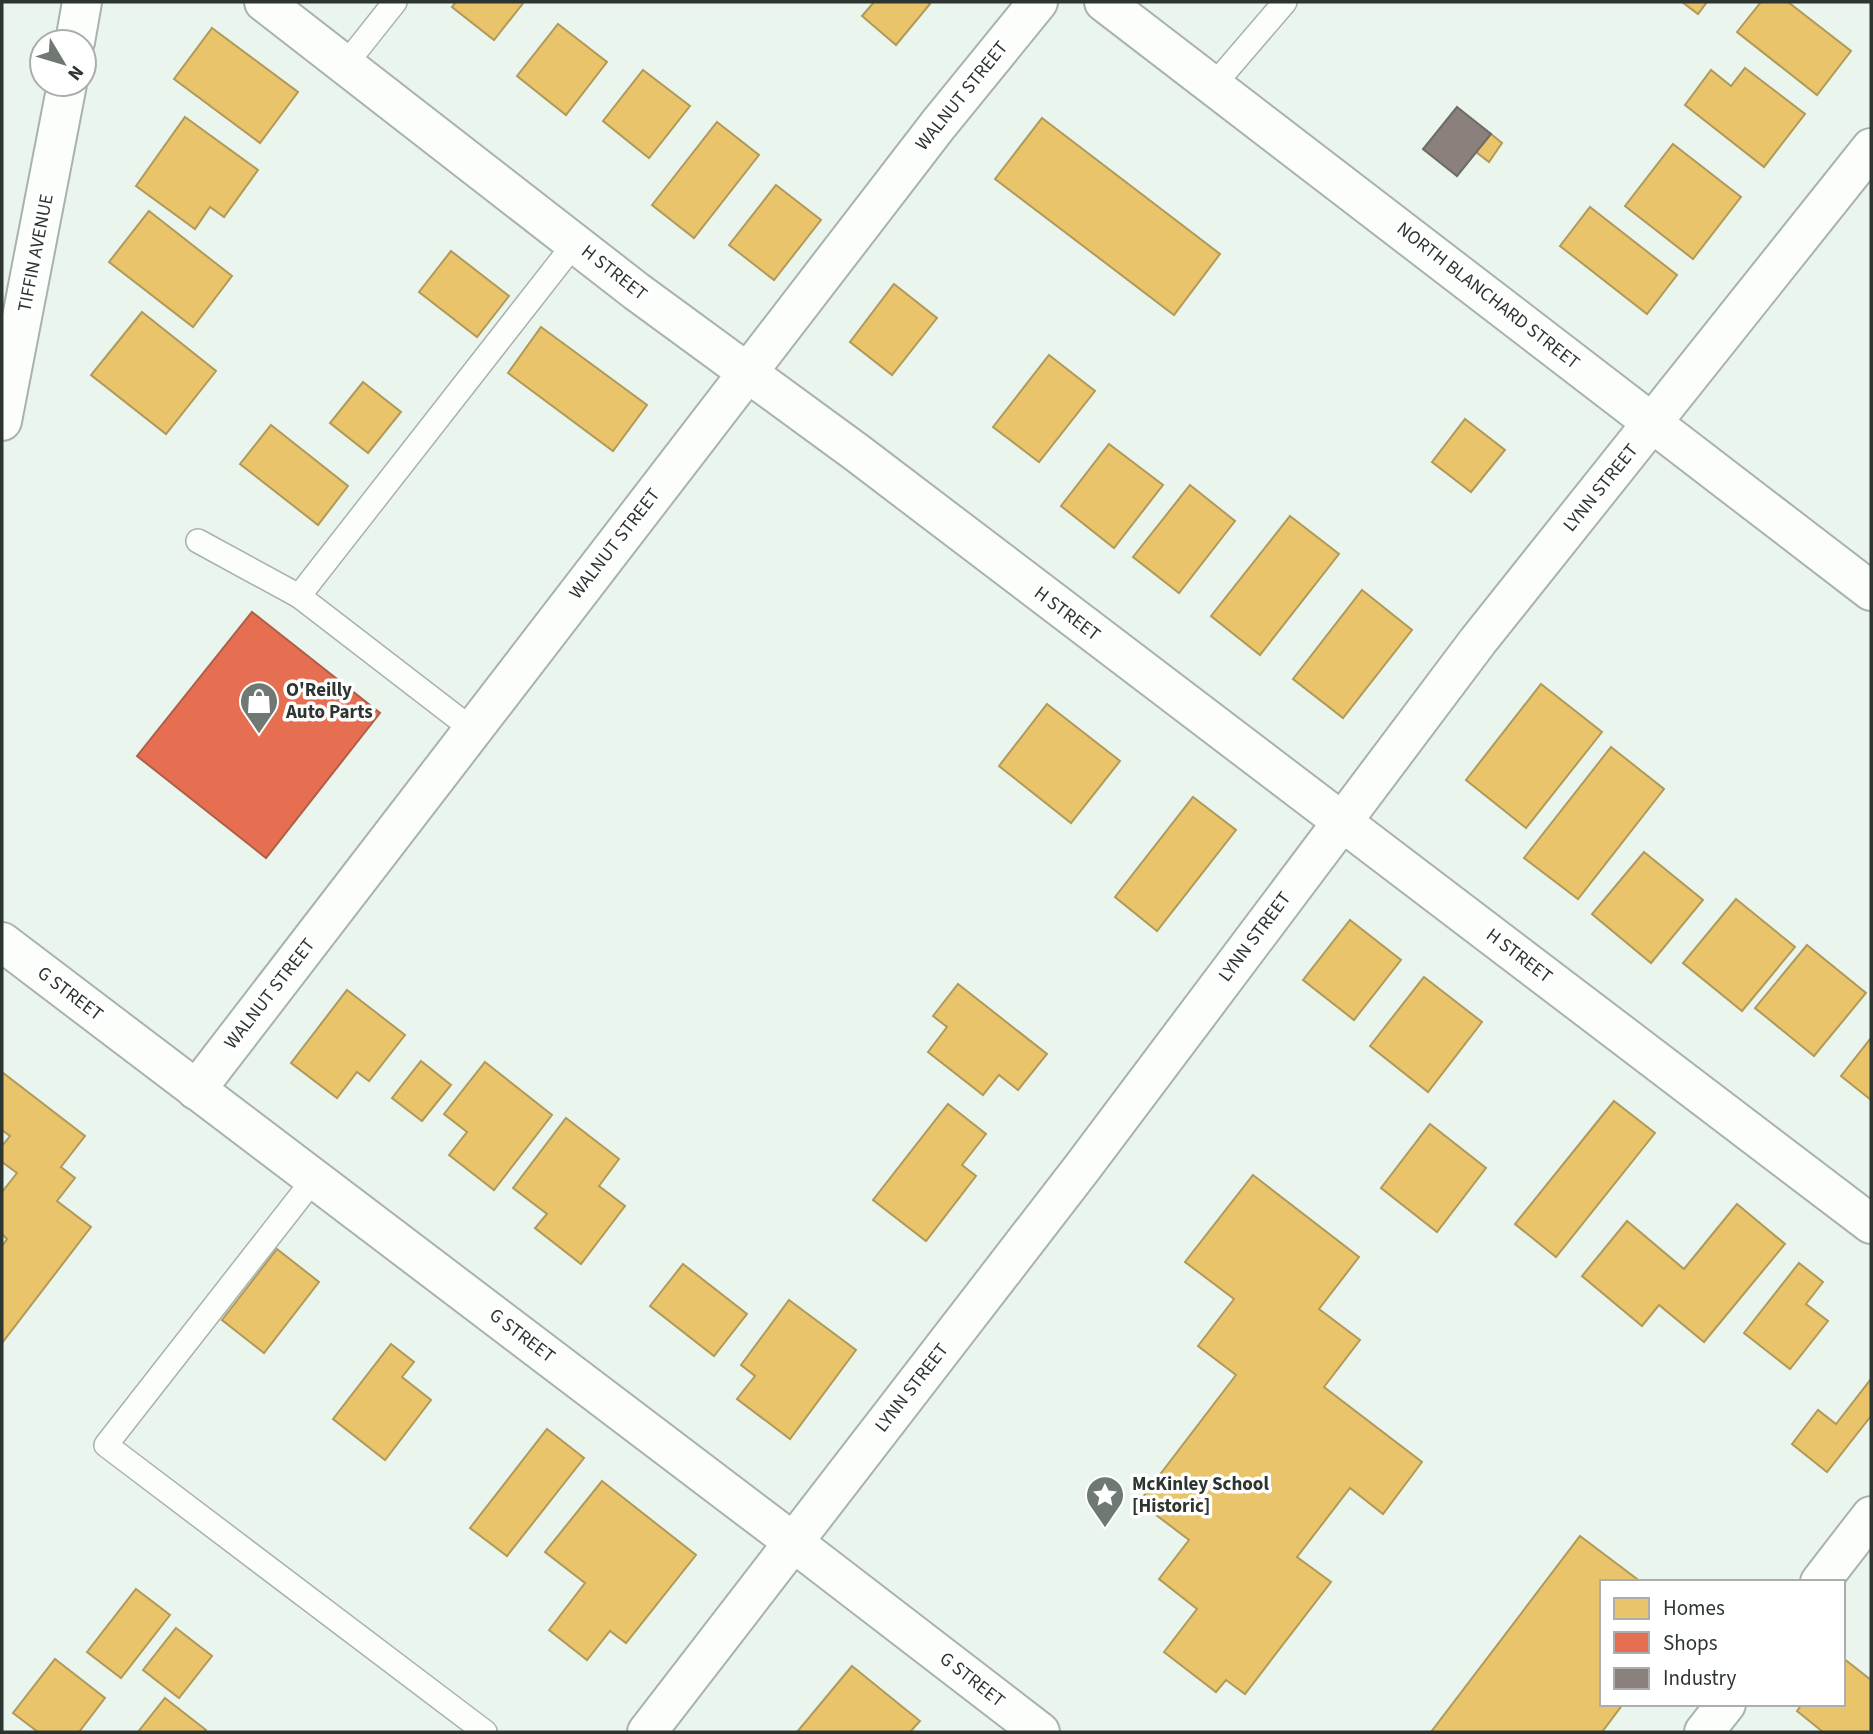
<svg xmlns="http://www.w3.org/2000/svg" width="1873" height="1734" viewBox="0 0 1873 1734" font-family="'Source Sans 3',sans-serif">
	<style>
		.homes { fill: #e9c46a; stroke: #b19959; stroke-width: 2 }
		.shops { fill: #e76f51; stroke: #af5e47; stroke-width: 2 }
		.industry { fill: #8a817c; stroke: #6e6a65; stroke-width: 2 }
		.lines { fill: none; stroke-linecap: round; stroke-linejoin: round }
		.lane-casing { stroke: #a9b2ac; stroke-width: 26 }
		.street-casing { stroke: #a9b2ac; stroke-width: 42 }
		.secondary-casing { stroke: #a9b2ac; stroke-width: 42 }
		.highway-casing { stroke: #a9b2ac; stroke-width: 42 }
		.lane { stroke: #fcfefc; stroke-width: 23 }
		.street { stroke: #fcfefc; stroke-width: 38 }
		.secondary { stroke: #fcfefc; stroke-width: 38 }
		.highway { stroke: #fcfefc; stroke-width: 38 }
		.labels { text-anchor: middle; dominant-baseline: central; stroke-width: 7; stroke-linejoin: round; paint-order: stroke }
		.street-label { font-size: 19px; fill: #2d3530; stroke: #fff }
		.poi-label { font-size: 19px; font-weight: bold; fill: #2d3530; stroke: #fff; text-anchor: start }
	</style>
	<rect width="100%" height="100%" fill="#e9f5ed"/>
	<g class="homes">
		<polygon points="456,2 524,2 494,40 452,7"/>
		<polygon points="874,2 927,2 930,4 896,45 862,16"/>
		<polygon points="1682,2 1707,2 1698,14"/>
		<polygon points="1761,2 1788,2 1851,51 1817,95 1737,32"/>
		<polygon points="558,24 607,62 566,115 517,76"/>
		<polygon points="212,28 298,92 260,143 174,79"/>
		<polygon points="1745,68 1805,114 1764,167 1685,105 1711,70 1731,86"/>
		<polygon points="643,70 690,106 649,158 603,121"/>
		<polygon points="185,117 258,170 224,217 210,207 195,229 136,186"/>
		<polygon points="1042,118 1220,254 1174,315 995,179"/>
		<polygon points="717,122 759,155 694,238 652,205"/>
		<polygon points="1491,134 1502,143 1489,162 1476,152"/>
		<polygon points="1673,144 1741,197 1693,259 1625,206"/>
		<polygon points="776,185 821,220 774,280 729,245"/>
		<polygon points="1590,207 1677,275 1647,314 1560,246"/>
		<polygon points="149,211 232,276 193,327 109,262"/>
		<polygon points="451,251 509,296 477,337 419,292"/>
		<polygon points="894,284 937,318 892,375 850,342"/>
		<polygon points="142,312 216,371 166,434 91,375"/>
		<polygon points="541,327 647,405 613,451 508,373"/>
		<polygon points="1049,355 1095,391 1039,462 993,427"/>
		<polygon points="363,382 401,412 368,453 330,423"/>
		<polygon points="1465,419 1505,450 1471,492 1432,462"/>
		<polygon points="271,425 348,486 318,525 240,464"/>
		<polygon points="1109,444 1163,485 1114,548 1061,506"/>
		<polygon points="1190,485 1235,521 1179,593 1133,557"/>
		<polygon points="1290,516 1339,554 1260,655 1211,616"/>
		<polygon points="1362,590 1412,630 1343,718 1293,679"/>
		<polygon points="1541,684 1602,732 1526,828 1466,780"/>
		<polygon points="1047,704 1120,761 1071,823 999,766"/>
		<polygon points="1611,747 1664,789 1578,899 1524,858"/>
		<polygon points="1193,797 1236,830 1157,931 1115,897"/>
		<polygon points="1644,852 1703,900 1651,963 1592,914"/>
		<polygon points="1736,899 1795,947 1742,1011 1683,963"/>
		<polygon points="1350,920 1401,960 1354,1020 1303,980"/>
		<polygon points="1807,945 1866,993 1814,1056 1755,1008"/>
		<polygon points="1424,977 1482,1022 1428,1092 1370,1046"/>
		<polygon points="958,984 1047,1054 1018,1090 999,1075 983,1095 928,1052 947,1027 933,1016"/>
		<polygon points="347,990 405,1035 369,1081 357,1072 337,1098 291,1063"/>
		<polygon points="1871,1038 1871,1100 1841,1076"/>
		<polygon points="421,1061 451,1085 422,1121 392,1098"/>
		<polygon points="485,1062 552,1115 494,1190 449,1155 467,1132 444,1114"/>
		<polygon points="2,1072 85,1136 61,1167 75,1178 57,1201 91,1227 2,1343 2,1246 7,1239 2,1234 2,1192 17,1173 2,1162 2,1146 10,1136 2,1130"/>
		<polygon points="1614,1101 1655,1133 1556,1257 1515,1224"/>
		<polygon points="948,1104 986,1134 962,1165 976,1176 926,1241 873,1200"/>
		<polygon points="566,1118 619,1159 599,1186 625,1206 581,1264 535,1228 547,1214 513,1188"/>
		<polygon points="1430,1124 1486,1168 1437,1232 1381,1188"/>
		<polygon points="1253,1175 1359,1257 1319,1309 1360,1340 1324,1387 1422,1462 1383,1514 1350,1488 1297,1557 1331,1582 1245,1694 1226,1680 1216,1692 1164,1652 1197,1609 1159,1579 1189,1540 1139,1502 1236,1375 1198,1346 1234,1299 1185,1262"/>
		<polygon points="1737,1204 1785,1244 1704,1342 1659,1305 1642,1326 1582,1276 1627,1221 1684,1269"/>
		<polygon points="277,1249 319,1282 264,1353 222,1320"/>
		<polygon points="1799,1263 1823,1282 1806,1304 1828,1321 1790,1369 1744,1333"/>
		<polygon points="683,1264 747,1314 714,1356 650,1306"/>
		<polygon points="789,1300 856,1350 790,1439 737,1399 755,1376 741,1365"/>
		<polygon points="391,1344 414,1362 402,1377 431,1400 385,1460 333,1419"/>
		<polygon points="1871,1379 1871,1416 1827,1472 1792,1444 1818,1410 1836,1424"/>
		<polygon points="547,1429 584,1458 507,1556 470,1528"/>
		<polygon points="602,1481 696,1555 626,1643 610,1631 587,1660 549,1630 585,1583 545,1552"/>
		<polygon points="1580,1536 1641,1582 1602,1582 1602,1704 1623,1704 1602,1732 1431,1732"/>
		<polygon points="136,1589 170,1615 121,1678 87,1652"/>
		<polygon points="176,1628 212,1656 179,1698 143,1670"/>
		<polygon points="1843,1658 1871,1680 1871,1732 1823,1732 1797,1711 1802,1704 1843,1704"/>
		<polygon points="55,1659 105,1698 79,1732 38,1732 13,1713"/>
		<polygon points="852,1666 920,1721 910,1732 797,1732"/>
		<polygon points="165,1698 206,1730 205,1732 138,1732"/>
	</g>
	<polygon class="shops" points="252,612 380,713 266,858 137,756"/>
	<polygon class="industry" points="1457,107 1491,134 1457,176 1423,149"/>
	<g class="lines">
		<defs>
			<g id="lane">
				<polyline points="345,65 395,2"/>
				<polyline points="1213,86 1285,2"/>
				<polyline points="198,541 299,596"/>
				<polyline points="473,730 299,596 575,243"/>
				<polyline points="314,1179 106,1445 485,1732"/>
			</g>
			<g id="street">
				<polyline points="264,2 636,291 856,452 1871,1224"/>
				<polyline points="2,942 793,1542 1040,1732"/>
				<polyline points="196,1090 938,125 1038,2"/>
				<polyline points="1820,1582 1871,1516"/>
				<polyline points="647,1732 1082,1168 1478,641 1871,148"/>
				<polyline points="1704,1732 1726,1704"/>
			</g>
			<polyline id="secondary" points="1104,2 1871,591"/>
			<g id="highway">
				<polyline points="75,42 82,2"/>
				<polyline points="2,421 67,84"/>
			</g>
		</defs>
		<use href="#lane" class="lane-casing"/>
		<use href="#street" class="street-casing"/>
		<use href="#secondary" class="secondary-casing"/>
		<use href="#highway" class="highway-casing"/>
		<use href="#lane" class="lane"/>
		<use href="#street" class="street"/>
		<use href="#secondary" class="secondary"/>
		<use href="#highway" class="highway"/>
	</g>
	<defs>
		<symbol id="shop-pin" viewBox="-11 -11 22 30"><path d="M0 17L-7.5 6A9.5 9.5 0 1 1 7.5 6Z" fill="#6f7872" stroke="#fff"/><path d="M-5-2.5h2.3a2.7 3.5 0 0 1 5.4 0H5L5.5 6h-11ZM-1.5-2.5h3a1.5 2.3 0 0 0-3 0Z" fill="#fff"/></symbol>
		<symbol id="sight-pin" viewBox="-11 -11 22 30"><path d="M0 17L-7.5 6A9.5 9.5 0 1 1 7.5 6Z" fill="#6f7872" stroke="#fff"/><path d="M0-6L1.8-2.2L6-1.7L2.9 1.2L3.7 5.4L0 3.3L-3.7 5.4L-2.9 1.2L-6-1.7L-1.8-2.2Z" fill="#fff"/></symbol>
	</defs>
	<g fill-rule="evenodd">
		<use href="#shop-pin" x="237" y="679" width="44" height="60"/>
		<use href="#sight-pin" x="1083" y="1473" width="44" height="60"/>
	</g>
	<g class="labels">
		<g class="street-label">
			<text transform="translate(962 96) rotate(-51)">WALNUT STREET</text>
			<text transform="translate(36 253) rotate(-79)">TIFFIN AVENUE</text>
			<text transform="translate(614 273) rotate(38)">H STREET</text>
			<text transform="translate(1488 296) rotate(38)">NORTH BLANCHARD STREET</text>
			<text transform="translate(1601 488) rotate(-51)">LYNN STREET</text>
			<text transform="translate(615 544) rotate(-52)">WALNUT STREET</text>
			<text transform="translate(1067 614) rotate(37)">H STREET</text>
			<text transform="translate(1255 937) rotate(-53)">LYNN STREET</text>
			<text transform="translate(1519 956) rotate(37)">H STREET</text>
			<text transform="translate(70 994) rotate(37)">G STREET</text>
			<text transform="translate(270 994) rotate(-52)">WALNUT STREET</text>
			<text transform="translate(522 1336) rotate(37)">G STREET</text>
			<text transform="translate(912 1388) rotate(-52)">LYNN STREET</text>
			<text transform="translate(972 1680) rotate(38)">G STREET</text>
		</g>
		<g class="poi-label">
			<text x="286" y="690">O'Reilly<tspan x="286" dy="22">Auto Parts</tspan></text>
			<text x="1132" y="1484">McKinley School<tspan x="1132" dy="22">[Historic]</tspan></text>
		</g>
	</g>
	<rect width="1873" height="1734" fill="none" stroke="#2d3530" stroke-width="7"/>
	<rect x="1600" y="1580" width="245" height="126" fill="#ffffff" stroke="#abaeac" stroke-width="2"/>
	<rect x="1614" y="1598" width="35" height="21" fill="#e9c46a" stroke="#abaeac" stroke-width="2"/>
	<text x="1663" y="1615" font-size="21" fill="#2d3530">Homes</text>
	<rect x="1614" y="1632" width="35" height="21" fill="#e76f51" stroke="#abaeac" stroke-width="2"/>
	<text x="1663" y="1650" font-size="21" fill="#2d3530">Shops</text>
	<rect x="1614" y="1668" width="35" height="21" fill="#8a817c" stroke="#abaeac" stroke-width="2"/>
	<text x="1663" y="1685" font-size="21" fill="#2d3530">Industry</text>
	<g transform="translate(63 63) rotate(128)"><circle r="33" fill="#ffffff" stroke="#abaeac" stroke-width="2"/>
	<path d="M0-5L12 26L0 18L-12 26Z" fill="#6f7872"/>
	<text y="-10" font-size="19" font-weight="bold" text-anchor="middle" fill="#2d3530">N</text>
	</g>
</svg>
